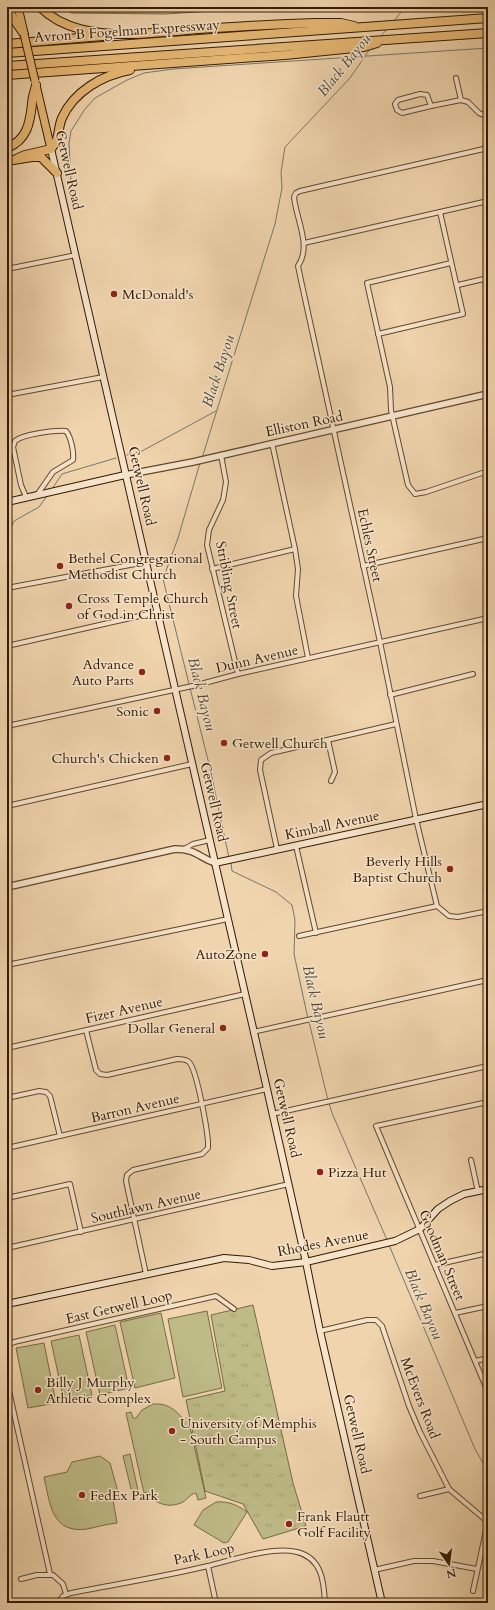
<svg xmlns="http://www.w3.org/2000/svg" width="495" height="1610" viewBox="0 0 495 1610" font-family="Cardo,serif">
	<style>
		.grass { fill: url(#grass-tufts); stroke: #786a44 }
		.forest { fill: url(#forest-crowns); stroke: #786a44 }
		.garden { fill: #bebb86; stroke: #786a44 }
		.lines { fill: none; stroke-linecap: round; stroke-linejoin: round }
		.stream { stroke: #73786d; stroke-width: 1 }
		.minor-casing { stroke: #62482e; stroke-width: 6 }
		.tertiary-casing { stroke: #62482e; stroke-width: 8 }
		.secondary-casing { stroke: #331a03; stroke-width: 8 }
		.primary-casing { stroke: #331a03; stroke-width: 9 }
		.motorway-casing { stroke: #331a03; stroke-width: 10 }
		.minor { stroke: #f5e3ca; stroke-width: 4 }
		.tertiary { stroke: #f5e3ca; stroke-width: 5.5 }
		.secondary { stroke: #f5e3ca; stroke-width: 6 }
		.primary { stroke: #e8ba76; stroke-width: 7 }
		.motorway { stroke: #e8ba76; stroke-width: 8 }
		.primary-bridge-casing { stroke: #331a03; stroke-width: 9; stroke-linecap: butt }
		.primary-bridge { stroke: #e8ba76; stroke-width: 7 }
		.poi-dot { fill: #8f2418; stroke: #f5e3ca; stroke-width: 1.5 }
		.labels { text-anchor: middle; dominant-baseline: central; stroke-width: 3; stroke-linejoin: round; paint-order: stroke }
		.street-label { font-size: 14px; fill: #331a03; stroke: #f5e3ca }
		.poi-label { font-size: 14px; fill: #331a03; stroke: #f5e3ca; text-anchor: start }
		.water-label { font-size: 15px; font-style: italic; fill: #534938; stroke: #f5e3ca }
	</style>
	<defs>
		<pattern id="grass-tufts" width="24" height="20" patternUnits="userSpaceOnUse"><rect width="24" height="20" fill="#bebb86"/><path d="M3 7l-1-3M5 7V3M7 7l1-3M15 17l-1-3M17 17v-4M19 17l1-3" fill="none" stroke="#a4a072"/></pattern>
		<pattern id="forest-crowns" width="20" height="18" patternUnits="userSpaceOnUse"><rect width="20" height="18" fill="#bebb86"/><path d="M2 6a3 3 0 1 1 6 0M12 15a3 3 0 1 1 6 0" fill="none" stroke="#a4a072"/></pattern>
	</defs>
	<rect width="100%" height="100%" fill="#f0d4ad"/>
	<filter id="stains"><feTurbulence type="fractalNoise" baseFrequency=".005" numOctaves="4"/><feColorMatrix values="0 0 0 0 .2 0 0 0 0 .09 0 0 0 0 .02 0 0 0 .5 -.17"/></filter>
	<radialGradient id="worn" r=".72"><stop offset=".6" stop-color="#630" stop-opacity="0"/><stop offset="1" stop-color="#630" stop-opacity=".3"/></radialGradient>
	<polygon class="grass" points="253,1305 293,1483 306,1526 263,1539 243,1504 205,1491 186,1400 225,1391 211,1315"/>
	<polygon class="forest" points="66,7 276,7 165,14 71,13"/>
	<g class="garden">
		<polygon points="207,1311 222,1388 183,1397 168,1319"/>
		<polygon points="161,1313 175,1378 135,1388 120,1322"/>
		<polygon points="115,1325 129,1388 100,1395 86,1332"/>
		<polygon points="79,1335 92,1395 64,1401 51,1341"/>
		<polygon points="44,1343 56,1403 28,1408 16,1348"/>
		<path d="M153,1404C167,1403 175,1409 183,1419L188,1418L206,1498L198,1500L196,1493C190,1494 188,1499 183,1502C169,1509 155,1504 146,1492L144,1493L126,1413L131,1412L133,1418H136L142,1410Z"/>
		<polygon points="130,1454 139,1495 133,1497 123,1456"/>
		<path d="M100,1456L110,1463L118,1492L113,1500L117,1523C107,1524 97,1527 87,1529C51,1534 50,1503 44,1477L67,1472L72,1462Z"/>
		<path d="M216,1502C228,1501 238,1505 247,1512L228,1542L224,1543L194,1525L203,1510Z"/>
	</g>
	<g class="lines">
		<g class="stream">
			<polyline points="394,21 405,7"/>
			<polyline points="381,36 387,29"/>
			<polyline points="71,183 69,143 71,131 85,109 95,98 127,80 144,73 173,69 488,48"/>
			<polyline points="127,455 142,451 216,411"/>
			<polyline points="202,458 275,224 282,188 281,172 285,147 350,78 370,49"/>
			<polyline points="52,489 62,474 116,458"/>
			<polyline points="7,536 14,521 39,507 47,496"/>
			<polyline points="189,684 163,579 178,538 200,463"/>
			<polyline points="190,688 210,768 229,858"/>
			<polyline points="231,863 232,871 276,892 292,905 295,920 294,954 308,1019"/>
			<polyline points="309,1022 328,1100"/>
			<polyline points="329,1103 332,1113 387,1240"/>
			<polyline points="389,1245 475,1449 488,1472"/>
		</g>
		<defs>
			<g id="minor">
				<polyline points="456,78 461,100 468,102 479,113 488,117"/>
				<polygon points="420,94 427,95 431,106 402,113 397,110 395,104 398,100"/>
				<polyline points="431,106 461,100"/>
				<polyline points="304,243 488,201"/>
				<polyline points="451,263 367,283 390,387 391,410 408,485 415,494 426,492 488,471"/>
				<polyline points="7,269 76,255"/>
				<polyline points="458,285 488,278"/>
				<polyline points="378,334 463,314 440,212"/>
				<polyline points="7,395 103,377"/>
				<polyline points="272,443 295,549 298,569 296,596 308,658"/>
				<polyline points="221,455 226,482 223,500 209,530 207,545 238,674"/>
				<path d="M26,497L21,485L13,447L15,441C23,434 56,430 66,431C71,437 74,452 73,460L53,472L37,495"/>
				<polyline points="363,566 488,538"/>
				<polyline points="212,569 295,549"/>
				<polyline points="7,588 146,562"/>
				<polyline points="7,646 157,612"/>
				<polyline points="390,695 473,674"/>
				<polyline points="7,726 197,685 238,674 488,618"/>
				<polyline points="328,740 335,772 331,781"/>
				<polyline points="7,806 192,764"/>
				<polyline points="296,846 316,933"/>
				<polyline points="184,849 193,844 210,840"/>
				<polyline points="277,849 260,770 261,760 271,753 396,724"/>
				<path d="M437,906L416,819L380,642L302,285L298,266C312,246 296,219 294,197L296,193L300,191L488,148"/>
				<polyline points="299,936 437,906 449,916 458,917 488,911"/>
				<polyline points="7,965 228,919"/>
				<path d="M86,1030L96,1070L100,1074L107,1075L177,1059C181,1059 186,1059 189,1062C197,1070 209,1136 208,1148L202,1154L133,1170L127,1175L126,1181L146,1274"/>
				<polyline points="253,1032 483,981"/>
				<polyline points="7,1048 245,994"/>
				<polyline points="7,1098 39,1091 46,1092 50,1096 60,1136"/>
				<polyline points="488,1102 376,1126 488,1392"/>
				<polyline points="272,1114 488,1066"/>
				<polyline points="7,1148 267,1089"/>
				<polyline points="471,1160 478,1192"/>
				<polyline points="7,1198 70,1184 81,1232"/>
				<polyline points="7,1248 289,1184"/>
				<polyline points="435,1265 488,1253"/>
				<polyline points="455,1313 488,1306"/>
				<polyline points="320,1331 367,1320 376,1320 382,1326 409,1406 420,1432 449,1489 488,1522"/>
				<polyline points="7,1346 14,1342 216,1296 234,1309"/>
				<polyline points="475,1361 488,1358"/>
				<polyline points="7,1382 50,1574"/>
				<polyline points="420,1496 449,1489"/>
				<polyline points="208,1566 216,1603"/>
				<polyline points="374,1570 414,1561 433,1561 477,1569"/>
				<polyline points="21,1579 37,1575 53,1575 63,1584 66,1594"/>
				<polyline points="473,1591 488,1521"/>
				<path d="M58,1603L63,1596L71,1593C116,1584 162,1577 208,1566C232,1560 273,1546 297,1552C322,1558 324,1582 325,1603"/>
			</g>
			<g id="tertiary">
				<polyline points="125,475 193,462 488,394"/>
				<path d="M7,887L175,849C196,849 198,857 215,863"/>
			</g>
			<g id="secondary">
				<polyline points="51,149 267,1089 306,1262 320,1331 382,1603"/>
				<polyline points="7,502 125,475"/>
				<polyline points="215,863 488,804"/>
				<polyline points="7,1304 224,1258 249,1260 272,1266 306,1262 395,1241 420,1229 438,1209 450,1201 464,1194 488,1189"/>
			</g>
			<g id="primary">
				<polyline points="18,7 24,33"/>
				<polyline points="36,85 51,149"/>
			</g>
			<g id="motorway">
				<polyline points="8,7 13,18 24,34"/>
				<path d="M40,7C51,18 65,25 80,29C114,38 153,33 187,30C230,27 273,24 315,23H341L354,26"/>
				<polyline points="7,44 103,36"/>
				<polyline points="7,53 488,18"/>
				<polyline points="7,66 488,33"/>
				<polyline points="7,75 285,55 364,47 377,43"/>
				<path d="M7,148C27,140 30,123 32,104C32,97 35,91 36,85"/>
				<path d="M18,158L25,155L51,149C53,146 56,142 57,139C59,132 59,125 62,118C74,91 103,75 130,70"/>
				<polyline points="7,161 32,157 41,157 57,173"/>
			</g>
		</defs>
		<use href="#minor" class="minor-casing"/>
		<use href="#tertiary" class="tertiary-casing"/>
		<use href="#secondary" class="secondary-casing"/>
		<use href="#primary" class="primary-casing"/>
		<use href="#motorway" class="motorway-casing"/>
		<use href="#minor" class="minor"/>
		<use href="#tertiary" class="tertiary"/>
		<use href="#secondary" class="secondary"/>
		<use href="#primary" class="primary"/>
		<use href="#motorway" class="motorway"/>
		<defs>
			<polyline id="primary-bridge" points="24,34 35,81"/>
		</defs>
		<use href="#primary-bridge" class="primary-bridge-casing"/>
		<use href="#primary-bridge" class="primary-bridge"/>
	</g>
	<g class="poi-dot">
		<circle cx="114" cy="294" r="4"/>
		<circle cx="60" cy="566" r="4"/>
		<circle cx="69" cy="606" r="4"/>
		<circle cx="142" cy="672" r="4"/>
		<circle cx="157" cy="711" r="4"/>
		<circle cx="224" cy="743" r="4"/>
		<circle cx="167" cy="758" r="4"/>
		<circle cx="450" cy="869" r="4"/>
		<circle cx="265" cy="954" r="4"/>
		<circle cx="223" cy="1028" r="4"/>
		<circle cx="320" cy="1172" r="4"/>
		<circle cx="38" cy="1390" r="4"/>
		<circle cx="172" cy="1431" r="4"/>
		<circle cx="82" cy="1495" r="4"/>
		<circle cx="289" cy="1524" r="4"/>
	</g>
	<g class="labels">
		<g class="street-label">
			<text transform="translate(127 31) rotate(-4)">Avron B Fogelman Expressway</text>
			<text transform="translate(69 170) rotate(77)">Getwell Road</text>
			<text transform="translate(304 424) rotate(-12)">Elliston Road</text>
			<text transform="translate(142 486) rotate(77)">Getwell Road</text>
			<text transform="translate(370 545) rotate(78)">Echles Street</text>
			<text transform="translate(229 585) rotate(79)">Stribling Street</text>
			<text transform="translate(257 659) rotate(-13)">Dunn Avenue</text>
			<text transform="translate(214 802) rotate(77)">Getwell Road</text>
			<text transform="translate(332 825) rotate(-12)">Kimball Avenue</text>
			<text transform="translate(124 1010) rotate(-13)">Fizer Avenue</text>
			<text transform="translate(135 1108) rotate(-13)">Barron Avenue</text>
			<text transform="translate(287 1118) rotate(77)">Getwell Road</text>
			<text transform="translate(146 1206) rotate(-13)">Southlawn Avenue</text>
			<text transform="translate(323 1243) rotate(-11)">Rhodes Avenue</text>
			<text transform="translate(442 1255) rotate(67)">Goodman Street</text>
			<text transform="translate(119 1307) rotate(-13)">East Getwell Loop</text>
			<text transform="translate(420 1398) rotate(69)">McEvers Road</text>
			<text transform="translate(357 1434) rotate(77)">Getwell Road</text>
			<text transform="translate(204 1554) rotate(-12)">Park Loop</text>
		</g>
		<g class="poi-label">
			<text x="122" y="294">McDonald's</text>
			<text x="68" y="558">Bethel Congregational<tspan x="68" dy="16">Methodist Church</tspan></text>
			<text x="77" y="598">Cross Temple Church<tspan x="77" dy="16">of God in Christ</tspan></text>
			<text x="134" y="664" text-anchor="end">Advance<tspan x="134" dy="16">Auto Parts</tspan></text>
			<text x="149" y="711" text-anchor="end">Sonic</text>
			<text x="232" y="743">Getwell Church</text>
			<text x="159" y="758" text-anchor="end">Church's Chicken</text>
			<text x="442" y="861" text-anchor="end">Beverly Hills<tspan x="442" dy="16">Baptist Church</tspan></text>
			<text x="257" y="954" text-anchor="end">AutoZone</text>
			<text x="215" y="1028" text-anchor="end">Dollar General</text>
			<text x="328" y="1172">Pizza Hut</text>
			<text x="46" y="1382">Billy J Murphy<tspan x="46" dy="16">Athletic Complex</tspan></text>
			<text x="180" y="1423">University of Memphis<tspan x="180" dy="16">- South Campus</tspan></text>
			<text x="90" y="1495">FedEx Park</text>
			<text x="297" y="1516">Frank Flautt<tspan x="297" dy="16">Golf Facility</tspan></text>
		</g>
		<g class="water-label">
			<text transform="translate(344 65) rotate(-51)">Black Bayou</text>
			<text transform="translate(218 371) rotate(-72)">Black Bayou</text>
			<text transform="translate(202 694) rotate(76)">Black Bayou</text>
			<text transform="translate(316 1002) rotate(77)">Black Bayou</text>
			<text transform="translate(424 1304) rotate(67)">Black Bayou</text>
		</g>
	</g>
	<rect width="495" height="1610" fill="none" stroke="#f0d4ad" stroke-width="24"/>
	<rect x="8" y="8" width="479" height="1594" fill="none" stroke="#331a03" stroke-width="2"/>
	<rect x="12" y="12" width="471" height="1586" fill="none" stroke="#331a03"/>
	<g transform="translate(449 1564) rotate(166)" stroke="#f5e3ca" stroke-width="3" paint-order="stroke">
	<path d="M0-3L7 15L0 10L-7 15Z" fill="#331a03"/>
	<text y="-6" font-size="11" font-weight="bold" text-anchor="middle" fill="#331a03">N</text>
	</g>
	<rect width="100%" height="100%" filter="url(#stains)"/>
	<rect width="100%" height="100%" fill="url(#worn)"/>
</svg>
